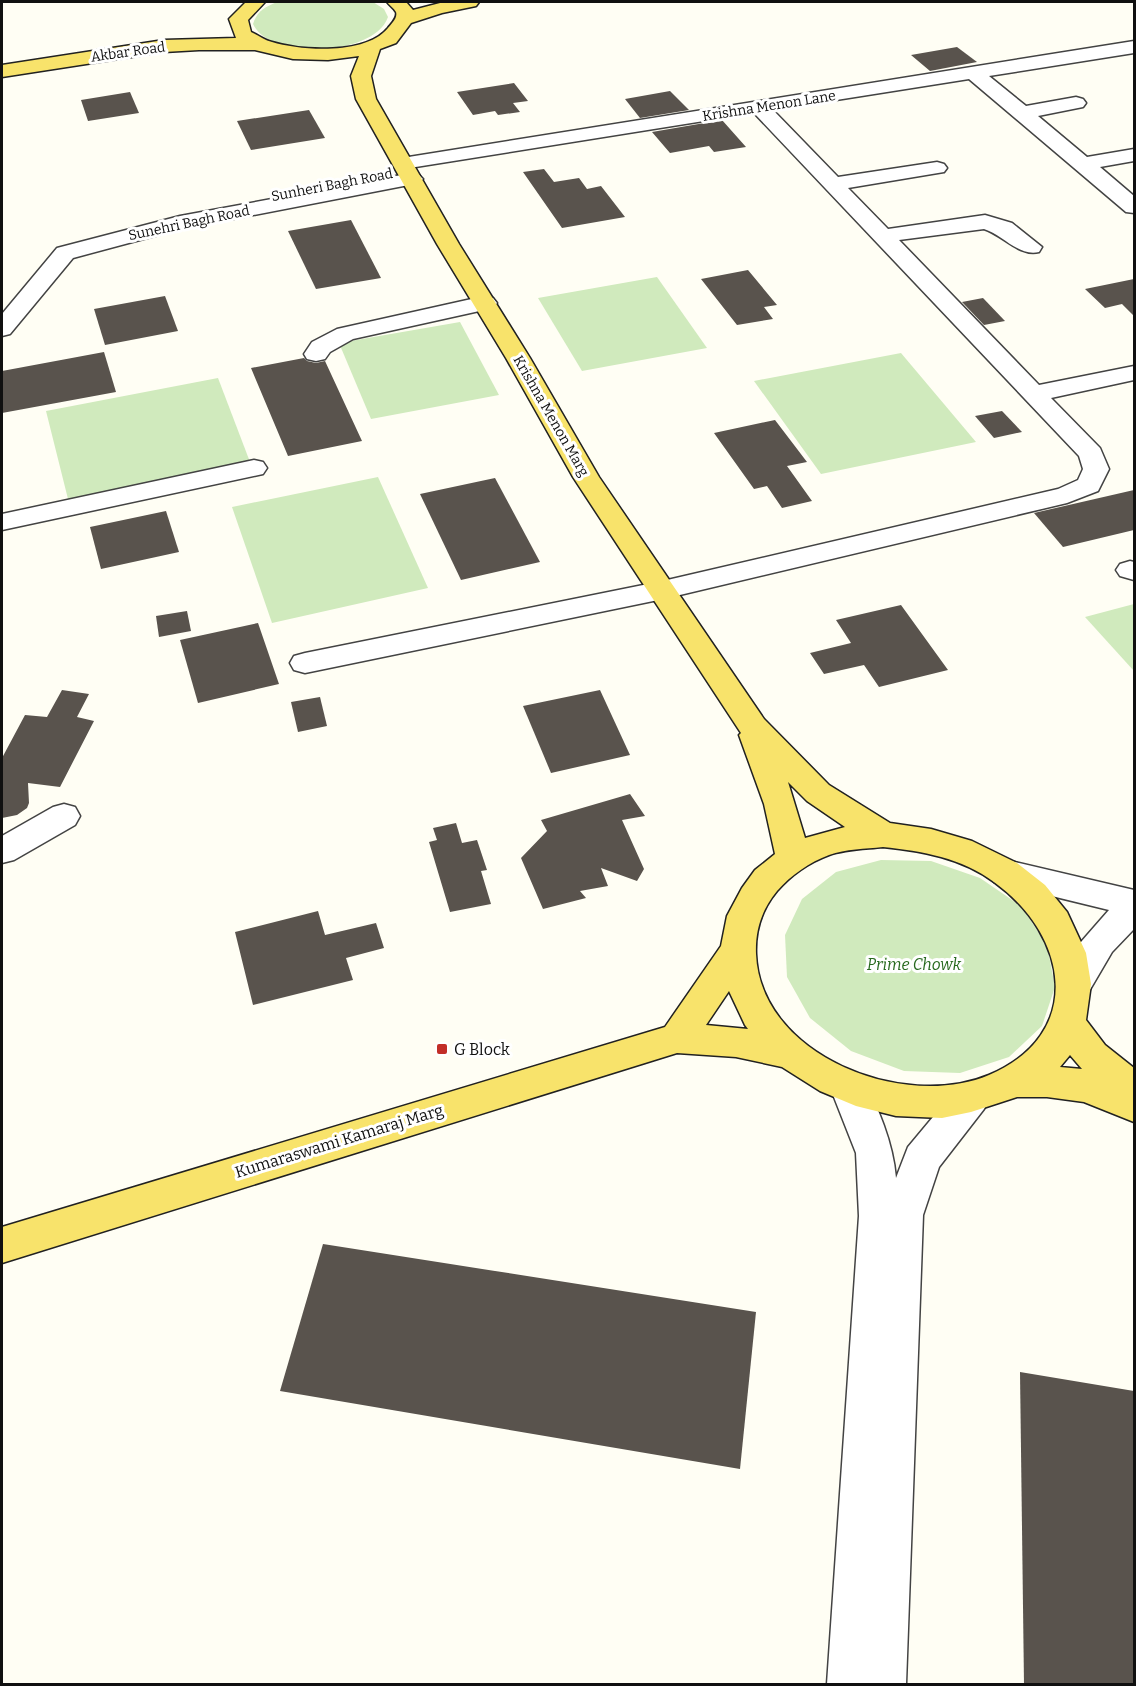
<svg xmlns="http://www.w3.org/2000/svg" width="1136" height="1686" viewBox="0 0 1136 1686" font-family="Bitter,serif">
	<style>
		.green { fill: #d0eabd }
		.building { fill: #59534d }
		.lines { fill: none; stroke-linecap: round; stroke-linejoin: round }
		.minor-casing { stroke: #434343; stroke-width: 3 }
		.major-casing { stroke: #212121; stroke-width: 3 }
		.minor { fill: #fff; fill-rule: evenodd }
		.major { fill: #f8e36b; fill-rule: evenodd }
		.poi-dot { fill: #c22e27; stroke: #fff; stroke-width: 2 }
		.labels { text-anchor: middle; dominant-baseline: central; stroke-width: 6; stroke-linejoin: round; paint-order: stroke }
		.far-street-label { font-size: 14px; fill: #101010; stroke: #fff }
		.park-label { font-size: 16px; font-style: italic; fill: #286a1f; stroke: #fff }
		.poi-label { font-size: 16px; fill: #101010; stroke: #fff; text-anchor: start }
		.street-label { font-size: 16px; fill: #101010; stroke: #fff }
	</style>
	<rect width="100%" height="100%" fill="#fffef4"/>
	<g class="green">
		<path d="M277,2H373L384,9L388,17C375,56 270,61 253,24C257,11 265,7 277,2Z"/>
		<polygon points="657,277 707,348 582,371 538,298"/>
		<polygon points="460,322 499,395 371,419 339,343"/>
		<polygon points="901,353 976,442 821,474 754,381"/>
		<polygon points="218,378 250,462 68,499 46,411"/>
		<polygon points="378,477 428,588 272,623 232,507"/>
		<polygon points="1134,604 1134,671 1085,617"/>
		<polygon points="881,860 931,861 980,878 1021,906 1047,945 1055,987 1042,1026 1009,1057 960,1073 904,1071 851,1051 810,1018 787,977 785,935 802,899 836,872"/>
	</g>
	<g class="building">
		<polygon points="957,47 977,62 930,71 911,55"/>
		<polygon points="514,83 528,101 513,103 520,112 498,115 495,111 473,115 457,92"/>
		<polygon points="670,91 689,110 640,118 625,99"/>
		<polygon points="130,92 139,113 88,121 81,100"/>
		<polygon points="309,110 325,138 251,150 237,121"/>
		<polygon points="722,120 746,147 714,152 709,146 670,153 652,132"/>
		<polygon points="544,169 554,182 579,178 587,189 601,186 625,217 562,228 523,172"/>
		<polygon points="351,220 381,278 316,289 288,231"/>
		<polygon points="748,270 777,305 764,307 773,319 737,325 701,279"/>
		<polygon points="1134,279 1134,316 1122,304 1105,308 1085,289"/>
		<polygon points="165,296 178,331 105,345 94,309"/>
		<polygon points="983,298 1005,321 984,325 962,302"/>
		<polygon points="104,352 116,392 2,413 2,371"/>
		<polygon points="304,358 307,361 316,363 325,361 362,441 288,456 251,368"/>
		<polygon points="1002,411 1022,432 994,438 975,416"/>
		<polygon points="775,420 807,462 787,466 812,501 782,508 767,486 754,489 714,433"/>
		<polygon points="495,478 540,562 461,580 420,494"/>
		<polygon points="1134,490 1134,530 1063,547 1034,513"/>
		<polygon points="166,511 179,552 101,569 90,527"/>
		<polygon points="901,605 948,670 879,687 864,665 824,674 810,653 851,643 836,620"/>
		<polygon points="187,611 191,631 159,637 156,616"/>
		<polygon points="258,623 279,684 198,703 180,640"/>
		<polygon points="62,690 89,694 77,717 94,721 60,787 28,783 29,803 27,808 17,815 2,818 2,758 25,715 47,717"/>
		<polygon points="600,690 630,755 551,773 523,706"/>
		<polygon points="320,697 327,726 298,732 291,702"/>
		<polygon points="630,794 645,816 622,820 644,869 637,881 601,868 608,886 580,891 586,898 543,909 521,858 547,831 541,820"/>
		<polygon points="456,823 462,843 477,840 487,870 481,871 491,904 450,912 429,842 437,840 433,828"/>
		<polygon points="318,911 325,935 376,923 384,948 346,958 353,980 253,1005 235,932"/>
		<polygon points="323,1244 756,1312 740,1469 280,1391"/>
		<polygon points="1020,1372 1134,1391 1134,1684 1024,1684"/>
	</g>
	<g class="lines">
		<defs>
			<g id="minor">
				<path d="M1134,41V53L989,76L1026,106L1076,97L1083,99L1086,103L1083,107L1038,116L1087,157L1134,149V161L1100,167L1134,196V213L1126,212L969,79L773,110L838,177L937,162L944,164L947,168L944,172L848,188L888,229L985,215L1012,223L1042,247L1039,252C1019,257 1003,235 984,229L899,240L1039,385L1134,366V380L1051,398L1100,448L1109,469L1098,491L1067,503L663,599L305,673L294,670L290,663L294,656L305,653L663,581L1058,489L1078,480L1083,469L1079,456L754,113L403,169L396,167L393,163L396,159Z"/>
				<polygon points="412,173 419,175 423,179 419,183 181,229 73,258 10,334 2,336 2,314 57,248 180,216"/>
				<polygon points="485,296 493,298 497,303 493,308 353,339 330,352 325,359 316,361 307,359 304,354 312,342 337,329"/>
				<polygon points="254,460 263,462 267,468 263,474 2,530 2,514"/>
				<polygon points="1130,561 1134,562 1134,580 1120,576 1116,570 1120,564"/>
				<polygon points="64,804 75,807 80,816 75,825 14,860 2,863 2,836 53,807"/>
				<polygon points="1006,860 1134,890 1134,929 1112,952 1088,993 1075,997 1062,993 1057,983 1081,942 1109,910 994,882 989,873 994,864"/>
				<path d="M849,1071L862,1076C878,1108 893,1142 896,1178L908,1147L958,1087L971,1082L984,1087L990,1098L984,1109L939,1167L923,1215L906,1684H827L859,1216L856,1153L830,1087L836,1076Z"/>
			</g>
			<path id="major" d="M246,2H265L248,20L251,32C258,35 264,40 272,42C302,51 366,55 388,28C391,24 398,18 396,12C394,8 389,5 387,2H406L413,10L444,2H479L476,6L442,13L411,23L396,43L380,49L371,76L376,99L459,244L530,358L599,477L764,719L829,785L890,823L931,829L972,841L1017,863L1045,885L1067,912L1086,953L1091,984L1086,1020L1105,1045L1134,1068V1122L1084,1102L1047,1097H1017L971,1112L942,1118L896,1116L856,1106L820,1091L782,1067L736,1057L677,1053L2,1263V1227L665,1027L721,946L727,916L742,888L755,870L775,854L764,804L739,735L741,733L573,477L506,358L437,244L356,99L351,76L359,56L328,60L293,59L255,50H199L164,52L2,77V65L164,40L236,38L229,19ZM788,782L807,801L845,827L805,838ZM883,847C922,851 962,858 994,882C1069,936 1085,1034 989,1075C904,1111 760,1056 756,954C755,930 762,909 777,891C791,875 810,862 829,855C846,849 865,849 883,847ZM729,991L745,1025L748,1029L706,1025ZM1070,1055L1082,1069L1060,1067Z"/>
		</defs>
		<use href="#minor" class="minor-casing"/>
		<use href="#major" class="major-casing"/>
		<use href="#minor" class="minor"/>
		<use href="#major" class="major"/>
	</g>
	<rect class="poi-dot" x="436" y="1043" width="12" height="12" rx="3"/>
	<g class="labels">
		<g class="far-street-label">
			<text transform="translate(128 52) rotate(-8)">Akbar Road</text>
			<text transform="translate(769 106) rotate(-9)">Krishna Menon Lane</text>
			<text transform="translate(332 185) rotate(-11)">Sunheri Bagh Road</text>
			<text transform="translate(189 223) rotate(-12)">Sunehri Bagh Road</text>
			<text transform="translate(551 416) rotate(60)">Krishna Menon Marg</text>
		</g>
		<g class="park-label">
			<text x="914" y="964">Prime Chowk</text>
		</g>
		<g class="poi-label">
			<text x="454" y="1049">G Block</text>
		</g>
		<g class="street-label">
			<text transform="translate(339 1141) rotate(-17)">Kumaraswami Kamaraj Marg</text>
		</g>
	</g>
	<rect width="1136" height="1686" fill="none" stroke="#101010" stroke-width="6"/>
</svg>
